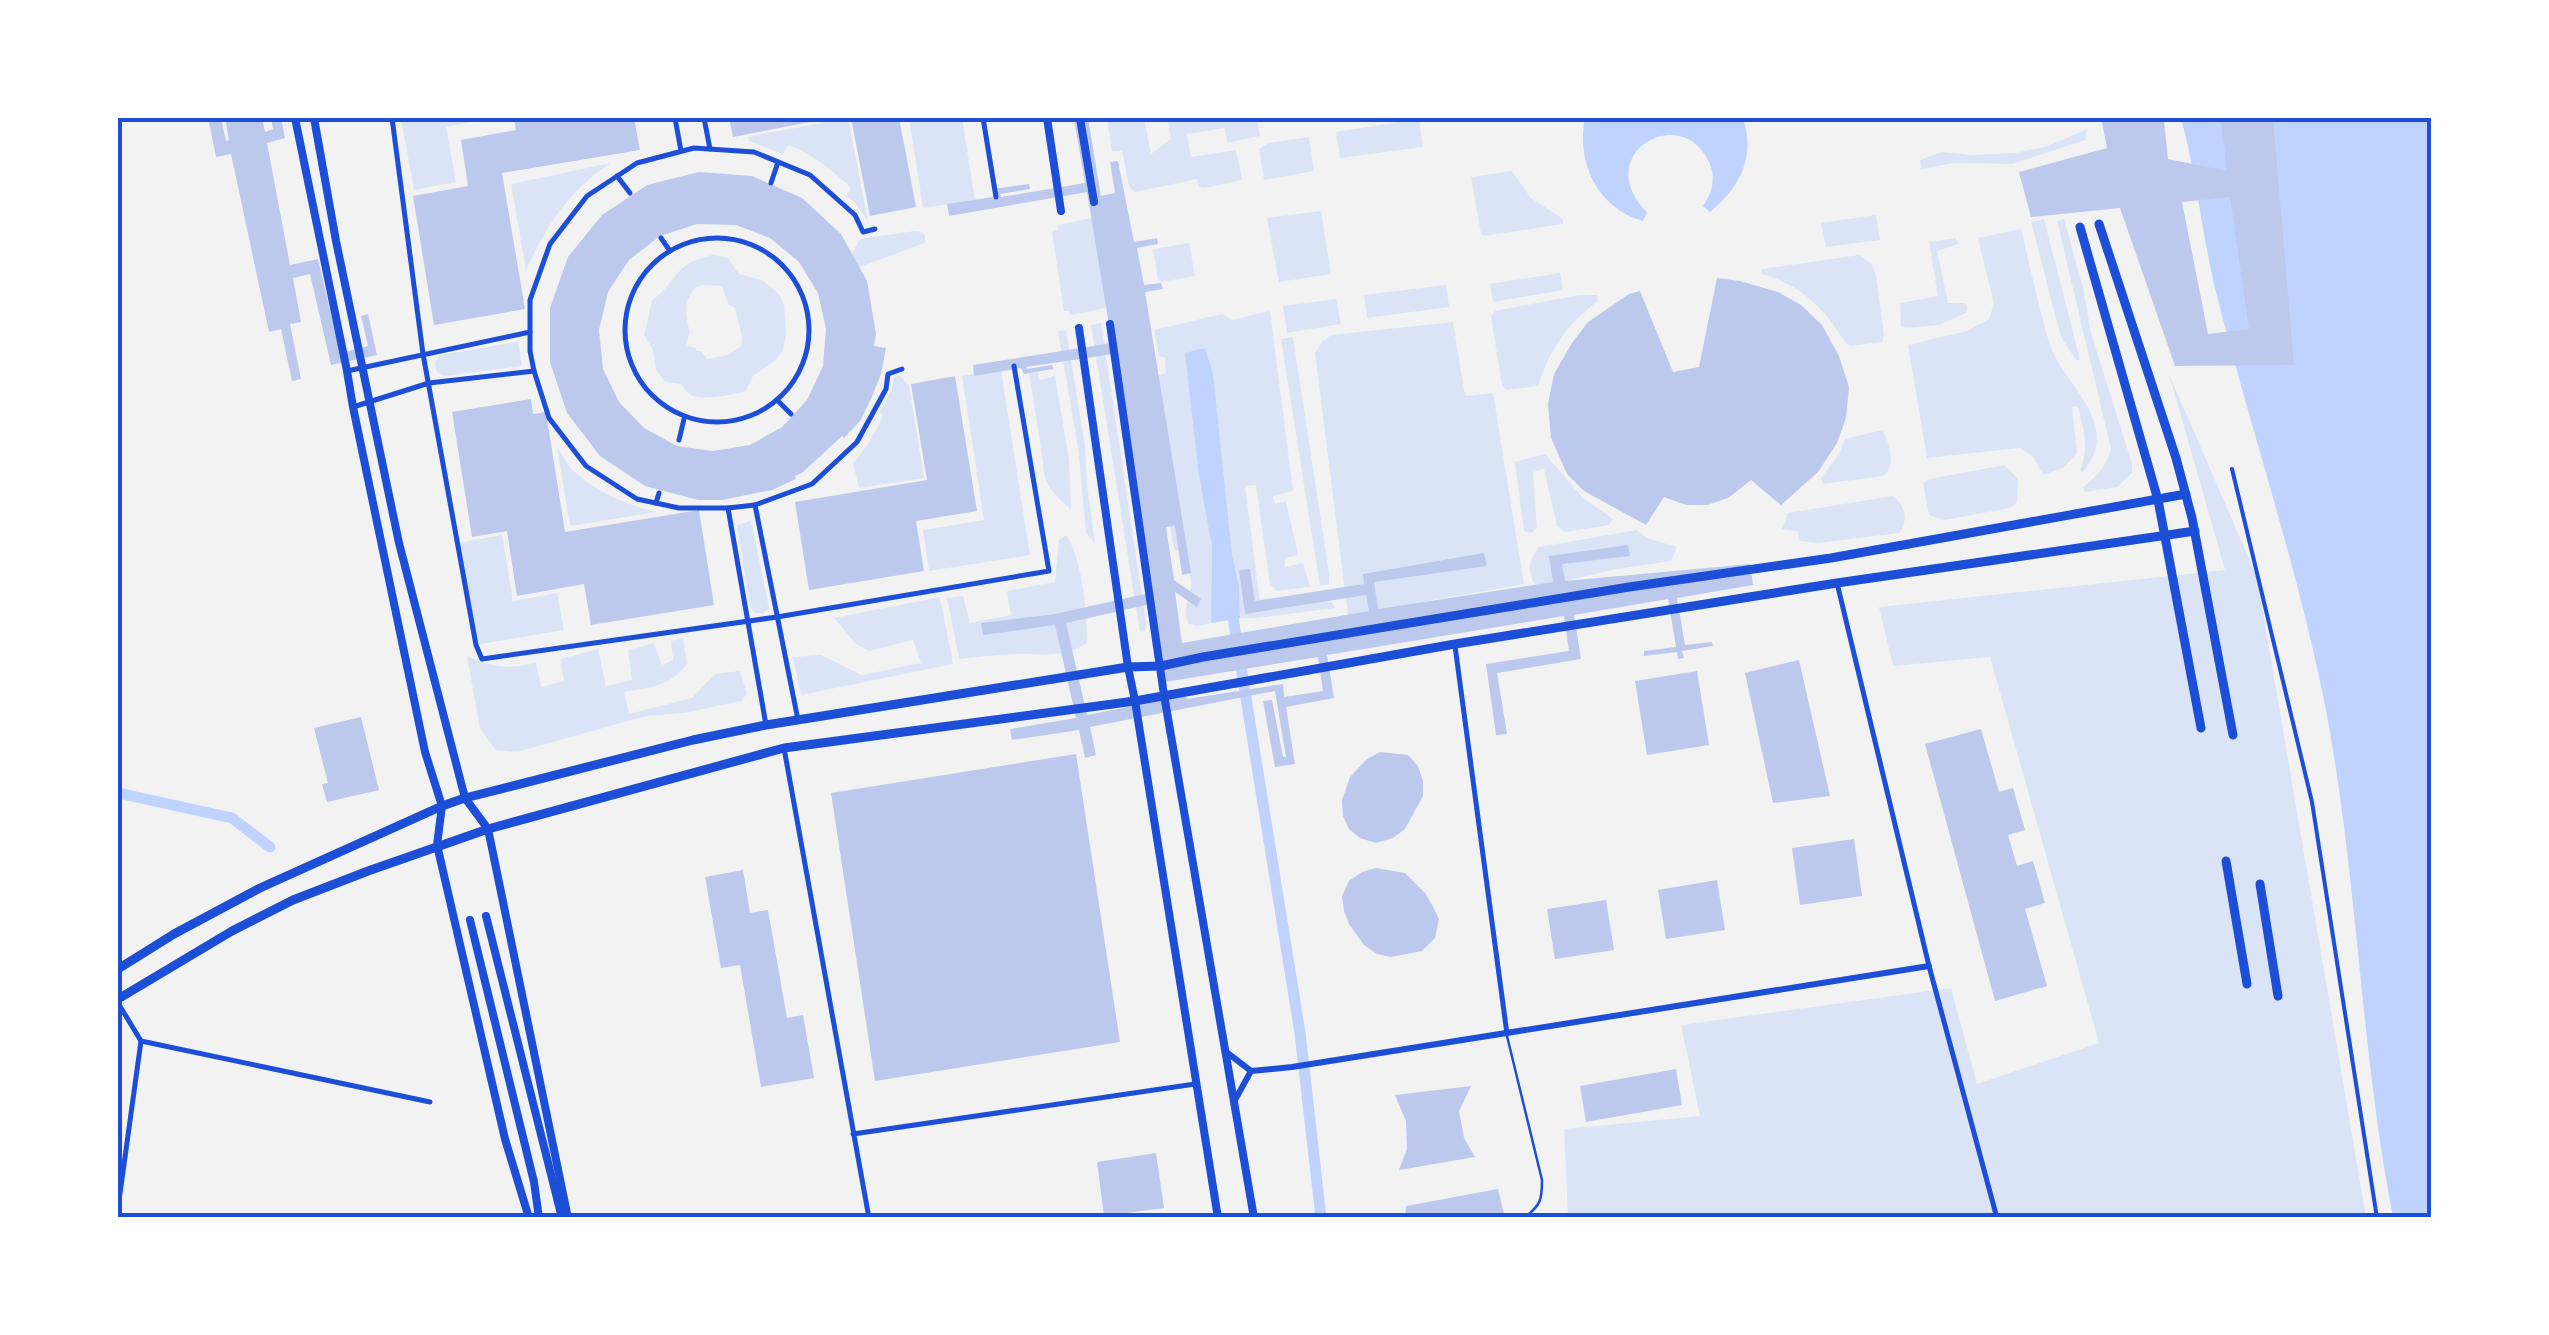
<svg xmlns="http://www.w3.org/2000/svg" width="2549" height="1335" viewBox="0 0 2549 1335" font-family="'Sofia Sans Condensed',sans-serif">
	<style>
		.green { fill: #dbe4f7; fill-rule: evenodd }
		.water { fill: #bfd3fe }
		.lines { fill: none; stroke-linecap: round; stroke-linejoin: round }
		.canal { stroke: #bfd3fe; stroke-width: 11 }
		.building { fill: #bdc9ec; fill-rule: evenodd }
		.service { stroke: #1d4ed8; stroke-width: 2.5 }
		.pedestrian { stroke: #1d4ed8; stroke-width: 4 }
		.minor { stroke: #1d4ed8; stroke-width: 5 }
		.tertiary { stroke: #1d4ed8; stroke-width: 6 }
		.secondary { stroke: #1d4ed8; stroke-width: 8 }
		.primary { stroke: #1d4ed8; stroke-width: 9 }
		.neatline { fill: none; stroke: #1d4ed8; stroke-width: 4 }
	</style>
	<rect width="100%" height="100%" fill="#f2f2f2"/>
	<g class="green">
		<polygon points="401,118 491,118 446,127 456,182 414,190"/>
		<path d="M848,118L868,221L855,203L846,196L851,188C833,171 812,153 788,145L783,154L749,141L748,137Z"/>
		<polygon points="909,118 962,118 975,200 923,208"/>
		<polygon points="1107,118 1144,118 1151,154 1171,139 1167,118 1257,118 1260,136 1227,143 1225,128 1187,134 1191,157 1236,150 1242,180 1205,188 1199,187 1197,179 1135,192 1129,186 1122,151 1112,151"/>
		<polygon points="1419,119 1423,147 1340,158 1336,132"/>
		<polygon points="2087,129 2085,140 2012,164 1954,163 1921,169 1920,160 1942,152 1972,155 2015,153 2048,146"/>
		<polygon points="1309,137 1314,171 1264,180 1259,149 1268,143"/>
		<path d="M611,163C568,191 547,225 526,270L511,184Z"/>
		<polygon points="1512,171 1531,198 1563,219 1563,224 1484,236 1481,234 1471,177"/>
		<polygon points="1321,211 1331,274 1279,282 1267,218"/>
		<polygon points="1876,215 1880,240 1826,247 1821,223"/>
		<polygon points="1097,217 1111,307 1070,315 1069,311 1064,311 1052,232 1058,230 1058,225"/>
		<polygon points="2044,219 2080,360 2076,360 2061,337 2031,222"/>
		<path d="M2064,219L2083,288L2091,333L2132,464V473L2117,487L2085,492L2083,487C2097,476 2107,466 2111,449L2057,221Z"/>
		<path d="M2021,229C2030,266 2038,305 2049,342C2062,385 2124,422 2083,472L2080,470C2090,449 2083,428 2078,406L2072,407L2077,453L2063,468L2043,475L2034,458L2020,448L1927,458L1908,345L1967,331L1989,319L1994,303L1978,238Z"/>
		<polygon points="915,231 921,232 925,236 925,243 859,267 852,254 860,239"/>
		<polygon points="1955,238 1959,244 1937,251 1948,303 1964,303 1967,306 1966,313 1939,325 1905,328 1901,326 1900,303 1938,296 1929,242"/>
		<polygon points="1189,243 1195,276 1161,282 1158,279 1153,249"/>
		<path d="M712,255L728,258L739,274L762,280L779,294L784,304L786,333L783,350L776,360L753,376L746,391C735,395 703,400 693,396C686,393 685,389 681,384L665,382L656,370L653,350L644,335L652,300C669,289 673,274 688,264C695,259 704,258 712,255ZM704,285L722,286L728,304L735,308L742,337L741,346L728,355L707,359L701,351H697L695,348L688,346L686,343L690,333C685,315 683,301 696,287Z"/>
		<path d="M1859,255L1872,264L1876,275L1884,335L1882,342L1850,346C1841,339 1837,329 1830,320C1812,297 1789,281 1762,274V269Z"/>
		<polygon points="1560,273 1563,290 1493,302 1490,284"/>
		<polygon points="1446,285 1449,307 1367,318 1364,295"/>
		<path d="M1579,295H1597L1598,301C1567,324 1550,349 1538,386L1506,390L1502,385L1491,317L1495,311Z"/>
		<polygon points="1336,299 1341,324 1287,333 1283,306"/>
		<path d="M1270,311L1293,491L1273,496L1275,504L1286,501L1298,555L1285,558V567L1303,563L1310,587L1277,591L1270,584L1256,485L1245,486L1261,610L1326,601L1332,602L1335,608L1257,618H1240L1239,586L1232,555L1199,476L1212,547L1211,623L1197,626L1189,624C1181,609 1190,599 1191,584C1191,574 1187,562 1185,551L1175,550L1172,539L1148,378L1166,373L1165,358L1159,356L1154,330L1222,314L1232,320Z"/>
		<polygon points="1453,322 1465,396 1493,393 1524,584 1348,615 1315,353 1322,342 1331,335"/>
		<polygon points="1101,323 1146,623 1145,631 1140,632 1091,325"/>
		<polygon points="1066,330 1085,446 1087,484 1095,544 1086,533 1078,447 1058,331"/>
		<polygon points="1293,337 1329,573 1329,584 1320,586 1281,339"/>
		<polygon points="518,342 522,366 445,376 437,372 435,363 440,355"/>
		<polygon points="1001,370 1030,555 929,571 923,530 984,520 962,376"/>
		<path d="M1037,371L1040,380L1055,376L1069,459L1071,510C1055,494 1043,487 1043,462L1029,372Z"/>
		<polygon points="2169,374 2257,577 2366,1217 1568,1217 1564,1129 1700,1116 1681,1025 1951,988 1977,1084 2099,1043 1990,657 1893,666 1879,607 2225,570"/>
		<path d="M899,375L909,386L924,478L859,488L853,463C867,448 875,433 883,415L879,413L892,389L894,378Z"/>
		<path d="M1883,430C1889,443 1897,467 1883,476L1823,484L1821,478L1839,454L1845,439Z"/>
		<path d="M557,447C563,456 568,467 576,473C599,493 627,505 656,512L570,526Z"/>
		<polygon points="1545,454 1583,498 1613,519 1609,525 1565,532 1557,526 1544,469 1533,472 1537,528 1531,533 1524,531 1515,462"/>
		<polygon points="2005,465 2018,479 2017,502 2010,508 1944,520 1929,515 1923,483 1929,479"/>
		<path d="M1893,496C1905,505 1909,521 1899,533L1818,543L1800,541L1797,531L1782,529L1788,513Z"/>
		<polygon points="751,521 769,608 763,613 755,613 750,608 737,525"/>
		<path d="M1637,530L1647,538L1677,547L1671,561L1611,570L1538,588C1526,574 1528,560 1539,547Z"/>
		<polygon points="502,535 513,601 557,593 564,630 476,645 459,543"/>
		<path d="M1066,535C1083,560 1087,613 1087,643C1069,656 1045,655 1024,654C1003,654 980,657 959,659L947,598L963,596L970,623L1011,615L1007,591L1055,582L1059,540Z"/>
		<polygon points="940,597 953,664 801,695 793,657 821,655 862,675 921,663 913,640 869,651 856,644 834,618"/>
		<path d="M683,638L687,664C670,687 650,687 624,692L629,714L692,698L715,674L740,671L747,694L741,701L684,713L646,716L517,752L496,750L480,729L467,656C492,668 509,669 536,663L541,687L564,681L560,659L598,649L606,686L632,680L628,650L654,643L662,665L673,660L671,641Z"/>
	</g>
	<g class="water">
		<path d="M1585,118H1743C1756,157 1740,187 1710,212L1703,206C1713,192 1716,177 1709,162C1681,101 1590,154 1647,212L1643,221C1597,208 1576,162 1585,118Z"/>
		<path d="M2181,118H2431V1217H2393C2361,1054 2358,886 2328,721C2301,577 2253,438 2217,296C2202,237 2197,176 2181,118Z"/>
		<polygon points="1205,348 1213,374 1232,555 1239,586 1240,618 1211,623 1212,547 1199,476 1185,353"/>
	</g>
	<g class="lines">
		<g class="canal">
			<polyline points="1231,605 1300,1033 1321,1218"/>
			<polyline points="118,793 232,818 270,847"/>
		</g>
	</g>
	<g class="building">
		<polygon points="208,118 221,118 226,141 229,140 225,118 262,118 265,132 273,129 271,118 281,118 285,138 267,143 290,265 318,259 340,353 368,346 361,316 368,314 377,355 331,365 310,274 293,278 301,322 290,324 301,379 292,381 281,329 269,332 231,154 216,157"/>
		<polygon points="514,118 634,118 640,150 502,173 525,309 434,325 413,196 468,186 461,140 516,130"/>
		<polygon points="729,118 825,118 825,119 733,137"/>
		<polygon points="851,118 899,118 916,207 870,216"/>
		<path d="M1074,118H1088L1101,196L1115,193L1110,162L1118,161L1134,242L1157,238L1158,244L1137,248L1144,285L1161,283L1163,289L1145,292L1191,573L1182,575L1175,526L1166,527L1174,580L1201,599L1197,607L1175,592L1182,643L1369,611L1366,595L1245,614L1239,570L1250,569L1255,601L1364,584L1363,574L1484,553L1487,566L1374,582L1378,609L1553,582L1549,556L1628,545L1630,556L1562,564L1565,581L1750,564L1753,585L1677,598L1685,645L1712,642L1713,646L1682,651L1684,658L1678,659L1677,652L1644,656V651L1676,647L1668,599L1574,615L1581,659L1497,673L1507,734L1496,735L1486,664L1569,651L1564,616L1327,655L1334,698L1286,707L1295,764L1275,767L1263,701L1272,700L1283,757H1286L1275,691L1090,727L1096,755L1085,758L1079,730L1012,740L1010,729L1076,718L1055,625L983,635L981,623L1055,614L1149,593L1113,354L1026,367L1027,369L1052,365L1053,369L1024,374L1021,368L974,376L973,365L1112,343L1087,192L949,216L947,204L993,197V189L1029,184L1030,189L1000,194L1001,197L1085,183ZM1151,604L1165,682L1318,657L1323,691L1284,697L1283,684L1187,699L1186,696L1087,715L1066,623Z"/>
		<path d="M2101,118H2173L2164,121L2168,159L2227,171L2221,118H2273L2294,365L2175,366L2120,208L2031,217L2019,172L2107,148ZM2230,197L2249,329L2208,334L2182,202Z"/>
		<path d="M699,172L752,176L802,198L841,234L867,281L876,334L874,346L886,348L881,374L871,399L860,421L844,438L842,436L802,473L795,476L796,479L772,490L722,500H698L645,486L600,456L567,413L550,362V308L568,257L602,215L647,185ZM697,224L736,225L770,238L799,262L818,293L826,329L823,366L807,400L782,427L750,445L713,451L677,446L644,428L619,402L603,369L599,330L608,292L629,260L660,236Z"/>
		<polygon points="1717,278 1740,281 1778,292 1801,305 1822,325 1839,356 1849,387 1846,418 1837,443 1818,472 1781,505 1751,480 1728,498 1707,505 1686,505 1664,497 1646,525 1584,491 1567,474 1551,438 1548,404 1554,374 1572,343 1588,322 1629,294 1640,291 1673,372 1699,367"/>
		<polygon points="955,376 977,511 916,521 924,571 809,590 795,502 927,480 911,384"/>
		<polygon points="531,399 533,414 546,412 565,532 699,510 714,605 591,625 584,584 517,596 507,531 472,537 452,412"/>
		<polygon points="1799,660 1830,796 1773,803 1745,673"/>
		<polygon points="1697,671 1709,745 1647,755 1635,681"/>
		<polygon points="361,717 379,790 327,802 322,784 328,783 314,728"/>
		<polygon points="1981,729 1999,792 2013,788 2025,830 2008,835 2017,866 2033,861 2045,903 2025,909 2047,986 1995,1001 1925,744"/>
		<polygon points="1380,752 1408,755 1418,766 1423,781 1423,796 1405,829 1393,838 1376,843 1360,838 1349,829 1343,816 1342,800 1350,777 1367,759"/>
		<polygon points="1076,754 1120,1042 875,1081 831,793"/>
		<polygon points="1854,839 1862,896 1800,905 1792,848"/>
		<polygon points="1376,868 1405,873 1425,893 1431,903 1439,919 1435,938 1422,951 1391,957 1377,954 1364,945 1349,924 1344,911 1342,896 1349,881 1362,872"/>
		<polygon points="743,870 750,913 768,910 787,1018 803,1015 814,1078 761,1087 740,965 721,968 705,877"/>
		<polygon points="1717,880 1725,930 1666,939 1658,890"/>
		<polygon points="1606,900 1614,950 1555,959 1547,909"/>
		<polygon points="1676,1069 1682,1105 1586,1122 1580,1086"/>
		<polygon points="1471,1086 1459,1111 1464,1138 1475,1157 1399,1170 1407,1149 1406,1121 1395,1095"/>
		<polygon points="1156,1153 1164,1208 1104,1216 1097,1162"/>
		<polygon points="1498,1189 1505,1218 1405,1218 1406,1206"/>
	</g>
	<g class="lines">
		<path class="service" d="M1507,1036L1542,1180C1542,1200 1541,1205 1524,1218"/>
		<polyline class="pedestrian" points="2232,469 2312,802 2377,1218"/>
		<g class="minor">
			<polyline points="392,118 423,354 476,645 482,659 777,617 1049,571 1014,366"/>
			<polyline points="675,118 681,151"/>
			<polyline points="704,118 710,149"/>
			<polyline points="983,118 996,197"/>
			<polyline points="617,176 630,193"/>
			<polyline points="771,183 778,162"/>
			<polyline points="875,229 863,232 855,215 810,175 754,152 694,148 637,163 587,196 550,244 530,300 530,351 534,371 549,418 586,466 637,499 679,508 728,508 755,505 812,484 857,442 886,389 888,374 902,369"/>
			<circle cx="717" cy="330" r="92"/>
			<polyline points="661,238 670,251"/>
			<polyline points="347,371 530,332"/>
			<polyline points="777,400 791,414"/>
			<polyline points="353,407 429,383 534,371"/>
			<polyline points="679,440 684,419"/>
			<polyline points="656,503 659,493"/>
			<polyline points="755,505 798,720"/>
			<polyline points="728,508 766,725"/>
			<polyline points="1837,583 1929,966 1997,1218"/>
			<polyline points="1455,646 1507,1034"/>
			<polyline points="784,748 869,1218"/>
			<polyline points="118,1003 141,1041 118,1208"/>
			<polyline points="141,1041 430,1102"/>
			<polyline points="853,1134 1195,1084"/>
		</g>
		<g class="tertiary">
			<polyline points="1225,1051 1251,1071 1292,1067 1929,966"/>
			<polyline points="1235,1100 1251,1071"/>
		</g>
		<g class="secondary">
			<polyline points="295,118 347,371 353,407 425,752 442,806 437,845 505,1139 529,1218"/>
			<polyline points="314,118 336,241 399,543 465,798 488,829 568,1218"/>
			<polyline points="1047,118 1061,211"/>
			<polyline points="1080,118 1094,202"/>
			<polyline points="1110,324 1164,695 1254,1218"/>
			<polyline points="1079,328 1128,667 1135,701 1218,1218"/>
			<polyline points="486,916 562,1218"/>
			<polyline points="470,920 534,1182 539,1218"/>
		</g>
		<g class="primary">
			<polyline points="2099,224 2176,458 2192,518 2233,735"/>
			<polyline points="2080,227 2158,500 2201,728"/>
			<polyline points="2226,861 2247,984"/>
			<polyline points="2260,884 2278,996"/>
			<polyline points="118,969 174,934 260,888 442,806 465,798 693,740 766,725 1128,667 1161,666 1203,657 1629,587 1831,558 2186,494"/>
			<polyline points="118,999 232,931 293,900 368,871 488,829 784,748 1135,701 1455,644 1837,583 2195,531"/>
		</g>
	</g>
	<rect width="2549" height="1335" fill="none" stroke="#ffffff" stroke-width="240"/>
	<rect x="120" y="120" width="2309" height="1095" class="neatline"/>
</svg>
